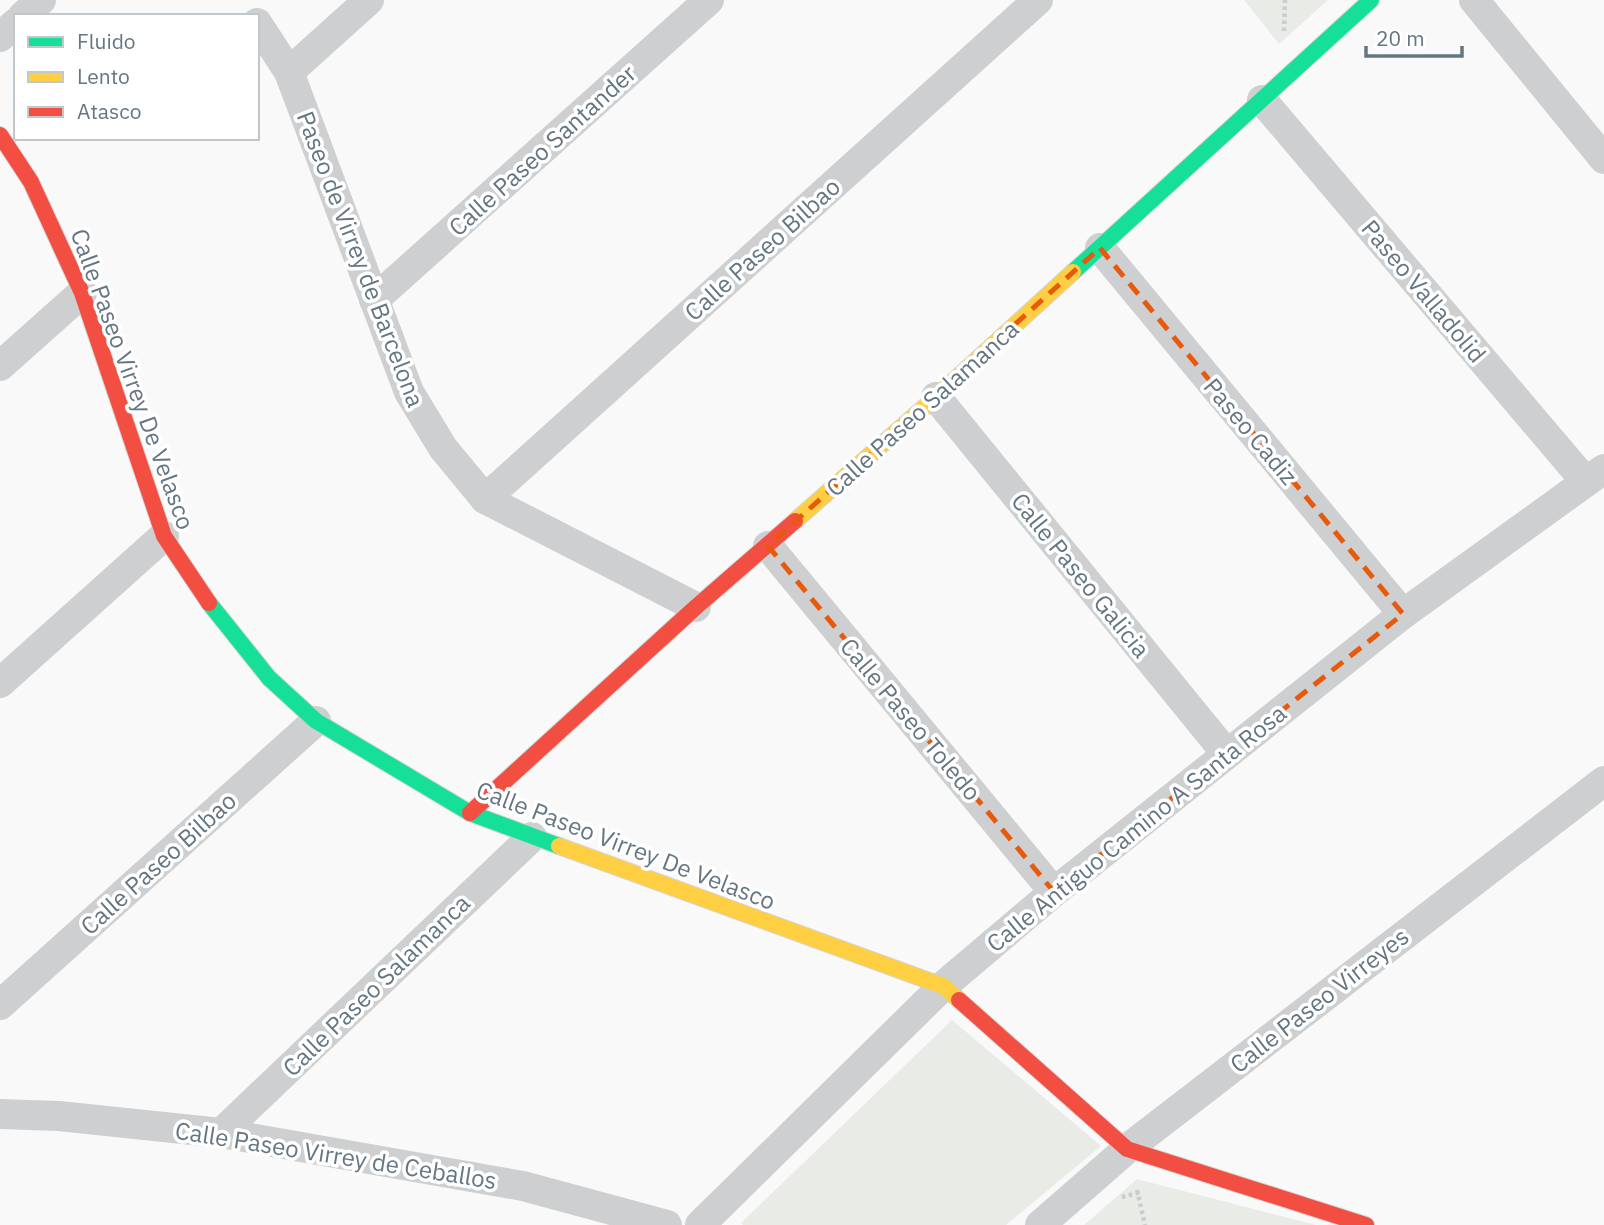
<svg xmlns="http://www.w3.org/2000/svg" width="1604" height="1225" viewBox="0 0 1604 1225" font-family="'IBM Plex Sans',sans-serif">
	<style>
		.green { fill: #e8ebe6 }
		.lines { fill: none; stroke-linecap: round; stroke-linejoin: round }
		.fast-casing { stroke: #d5d6d7; stroke-width: 18 }
		.slow-casing { stroke: #d5d6d7; stroke-width: 18 }
		.jam-casing { stroke: #d5d6d7; stroke-width: 18 }
		.path { stroke: #cbcccd; stroke-width: 4.5; stroke-dasharray: 3.5 3.5; stroke-linecap: butt }
		.street { stroke: #cecfd0; stroke-width: 30 }
		.fast { stroke: #16e098; stroke-width: 16 }
		.slow { stroke: #ffcf43; stroke-width: 16 }
		.jam { stroke: #f24e42; stroke-width: 16 }
		.marked { fill: none; stroke: #e8590c; stroke-width: 5; stroke-dasharray: 14 9; stroke-linejoin: round }
		.labels { text-anchor: middle; dominant-baseline: central; stroke-width: 7; stroke-linejoin: round; paint-order: stroke }
		.street-label { font-size: 24px; fill: #657683; stroke: #fff }
	</style>
	<rect width="100%" height="100%" fill="#f9f9f9"/>
	<g class="green">
		<polygon points="1244,0 1328,0 1279,44"/>
		<polygon points="952,1020 1101,1146 1006,1225 743,1225 741,1223"/>
		<polygon points="1137,1179 1316,1225 1084,1225"/>
	</g>
	<g class="lines">
		<defs>
			<g id="fast">
				<polyline points="1073,272 1371,0"/>
				<polyline points="209,603 269,678 316,721 470,813 559,846"/>
			</g>
			<g id="slow">
				<polyline points="795,521 936,397 1073,272"/>
				<polyline points="559,846 943,986 959,1000"/>
			</g>
			<g id="jam">
				<polyline points="0,135 31,182 82,293 164,536 209,603"/>
				<polyline points="470,813 696,607 795,521"/>
				<polyline points="959,1000 1127,1149 1366,1225"/>
			</g>
		</defs>
		<use href="#fast" class="fast-casing"/>
		<use href="#slow" class="slow-casing"/>
		<use href="#jam" class="jam-casing"/>
		<g class="path">
			<polyline points="1284,31 1285,0"/>
			<polyline points="1137,1190 1145,1225"/>
			<polyline points="1122,1197 1141,1192"/>
		</g>
		<g class="street">
			<polyline points="1474,0 1604,159"/>
			<polyline points="23,16 41,0"/>
			<polyline points="257,23 289,72 409,392 443,448 485,499 696,607"/>
			<polyline points="0,37 16,23"/>
			<polyline points="289,72 369,0"/>
			<polyline points="1262,100 1586,482"/>
			<polyline points="1100,248 1403,614"/>
			<polyline points="374,300 709,0"/>
			<polyline points="0,366 82,293"/>
			<polyline points="936,397 1226,753"/>
			<polyline points="485,499 1038,0"/>
			<polyline points="768,546 1054,892"/>
			<polyline points="0,683 164,536"/>
			<polyline points="0,1005 316,721"/>
			<polyline points="0,1114 59,1116 221,1133 523,1186 667,1225"/>
			<polyline points="221,1133 532,837"/>
			<polyline points="700,1225 943,986 1054,892 1403,614 1604,469"/>
			<polyline points="1040,1225 1127,1149 1604,781"/>
		</g>
		<use href="#fast" class="fast"/>
		<use href="#slow" class="slow"/>
		<use href="#jam" class="jam"/>
	</g>
	<path class="marked" d="M1100,248L1403,614L1054,892L768,546Z"/>
	<g class="labels">
		<g class="street-label">
			<text transform="translate(542 150) rotate(-42)">Calle Paseo Santander</text>
			<text transform="translate(762 249) rotate(-42)">Calle Paseo Bilbao</text>
			<text transform="translate(361 259) rotate(69)">Paseo de Virrey de Barcelona</text>
			<text transform="translate(1424 291) rotate(50)">Paseo Valladolid</text>
			<text transform="translate(133 379) rotate(70)">Calle Paseo Virrey De Velasco</text>
			<text transform="translate(922 408) rotate(-42)">Calle Paseo Salamanca</text>
			<text transform="translate(1251 431) rotate(50)">Paseo Cadiz</text>
			<text transform="translate(1081 575) rotate(51)">Calle Paseo Galicia</text>
			<text transform="translate(911 719) rotate(50)">Calle Paseo Toledo</text>
			<text transform="translate(1136 828) rotate(-39)">Calle Antiguo Camino A Santa Rosa</text>
			<text transform="translate(626 845) rotate(21)">Calle Paseo Virrey De Velasco</text>
			<text transform="translate(158 863) rotate(-42)">Calle Paseo Bilbao</text>
			<text transform="translate(376 985) rotate(-44)">Calle Paseo Salamanca</text>
			<text transform="translate(1319 1000) rotate(-38)">Calle Paseo Virreyes</text>
			<text transform="translate(336 1155) rotate(9)">Calle Paseo Virrey de Ceballos</text>
		</g>
	</g>
	<rect x="14" y="14" width="245" height="126" fill="#ffffff" stroke="#c1c8cd" stroke-width="2"/>
	<rect x="28" y="37" width="35" height="10" fill="#16e098" stroke="#c1c8cd" stroke-width="2"/>
	<text x="77" y="49" font-size="21" fill="#657683">Fluido</text>
	<rect x="28" y="72" width="35" height="10" fill="#ffcf43" stroke="#c1c8cd" stroke-width="2"/>
	<text x="77" y="84" font-size="21" fill="#657683">Lento</text>
	<rect x="28" y="107" width="35" height="10" fill="#f24e42" stroke="#c1c8cd" stroke-width="2"/>
	<text x="77" y="119" font-size="21" fill="#657683">Atasco</text>
	<path d="M1366 46v10h96v-10" fill="none" stroke="#657683" stroke-width="3.5"/>
	<text x="1376" y="46" font-size="21" fill="#657683" stroke="#ffffff" stroke-width="5" paint-order="stroke">20 m</text>
</svg>
